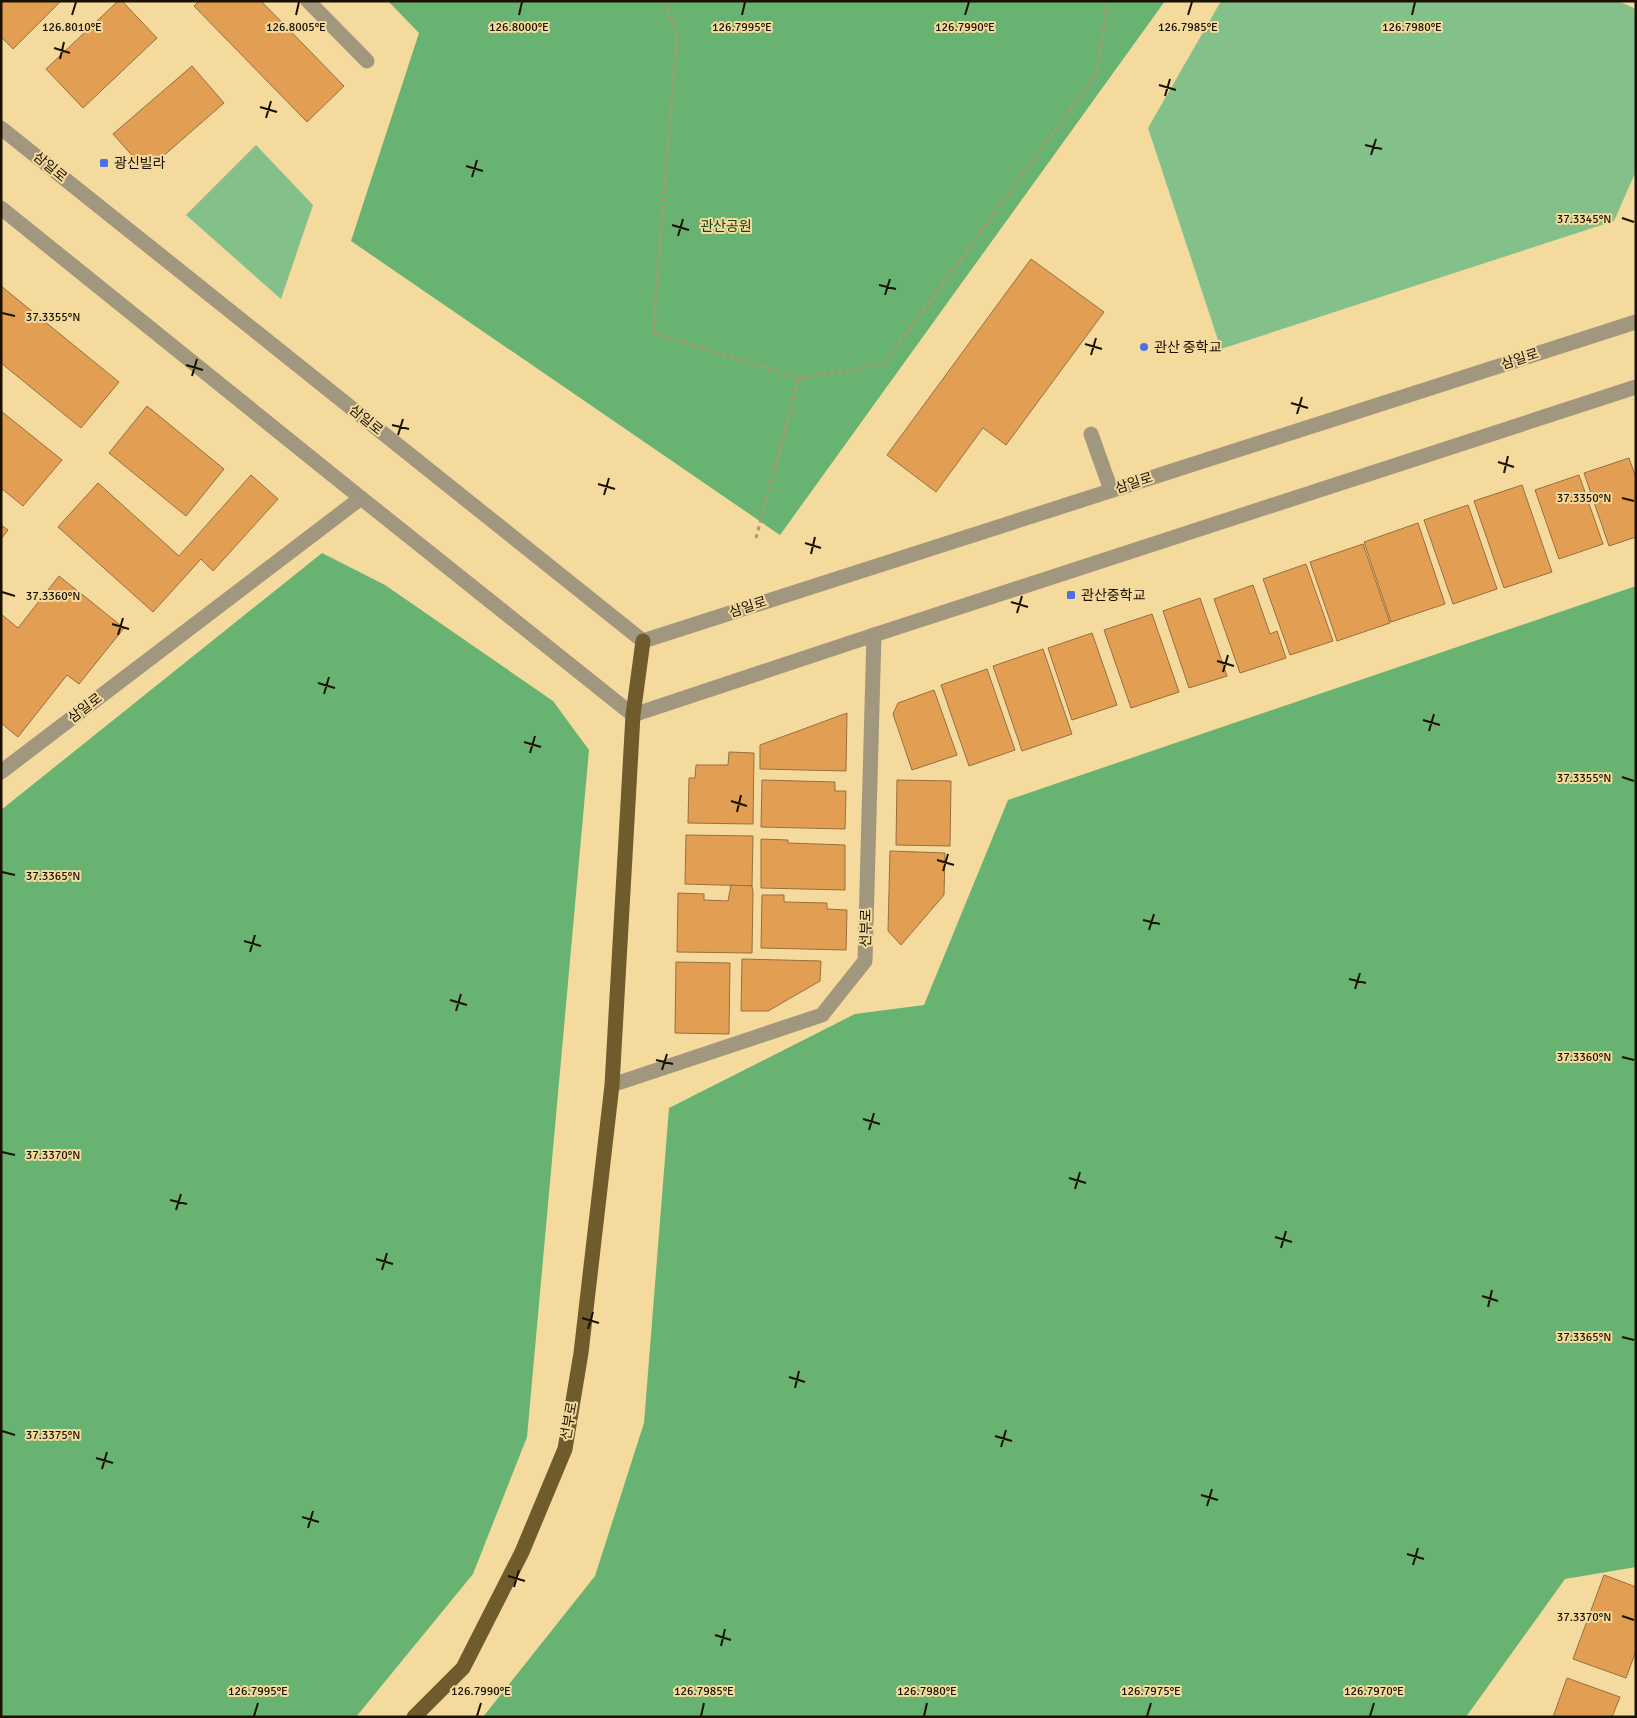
<svg xmlns="http://www.w3.org/2000/svg" width="1637" height="1718" viewBox="0 0 1637 1718" font-family="Signika,'Noto Sans KR',sans-serif">
	<style>
		.green { fill: #84c08a }
		.forest { fill: #68b372 }
		.building { fill: #e29f54; stroke: #986e40 }
		.lines { fill: none; stroke-linecap: round; stroke-linejoin: round }
		.path { stroke: #ad986a; stroke-width: 3; stroke-dasharray: 4 4; stroke-linecap: butt }
		.minor { stroke: #a1967e; stroke-width: 15 }
		.major { stroke: #6f5b2b; stroke-width: 15 }
		.ticks { fill: none; stroke: #1a1100; stroke-width: 2 }
		.poi-dot { fill: #4b70e4; stroke: #f5da9e; stroke-width: 2 }
		.labels { text-anchor: middle; dominant-baseline: central; stroke-width: 4; stroke-linejoin: round; paint-order: stroke }
		.poi-label { font-size: 14px; fill: #1a1100; stroke: #f5da9e; text-anchor: start }
		.street-label { font-size: 14px; fill: #1a1100; stroke: #f5da9e }
		.park-label { font-size: 14px; fill: #0d441a; stroke: #f5da9e }
		.ticks-label { font-size: 12px; text-anchor: middle; fill: #1a1100; stroke: #f5da9e; stroke-width: 4; stroke-linejoin: round; paint-order: stroke }
	</style>
	<rect width="100%" height="100%" fill="#f5da9e"/>
	<g class="green">
		<polygon points="1221,1 1618,1 1636,9 1636,171 1614,221 1221,349 1148,128"/>
		<polygon points="256,145 313,205 281,299 186,215"/>
	</g>
	<g class="forest">
		<polygon points="388,1 1165,1 780,535 351,241 419,33"/>
		<polygon points="322,553 385,585 553,701 589,750 527,1437 473,1574 356,1717 1,1717 1,810"/>
		<polygon points="1636,586 1636,1567 1565,1579 1466,1717 483,1717 595,1576 644,1423 669,1108 855,1014 924,1005 1008,800"/>
	</g>
	<g class="building">
		<polygon points="1,1 61,1 13,49 1,37"/>
		<polygon points="118,1 122,1 157,38 83,108 46,69"/>
		<polygon points="199,1 261,1 344,86 307,122 194,6"/>
		<polygon points="192,66 224,103 146,171 113,134"/>
		<polygon points="1031,259 1104,312 1006,445 983,428 936,492 887,455"/>
		<polygon points="1,286 119,382 81,428 1,363"/>
		<polygon points="147,406 224,469 186,516 109,453"/>
		<polygon points="1,411 62,460 23,506 1,488"/>
		<polygon points="1629,458 1636,478 1636,537 1609,546 1584,473"/>
		<polygon points="251,475 278,499 213,571 201,559 153,612 58,527 98,483 179,556"/>
		<polygon points="1579,475 1603,544 1559,559 1535,490"/>
		<polygon points="1522,485 1552,572 1504,588 1474,501"/>
		<polygon points="1468,505 1497,589 1453,604 1424,520"/>
		<polygon points="1418,523 1445,604 1391,622 1364,542"/>
		<polygon points="1,525 8,530 1,539"/>
		<polygon points="1363,544 1390,623 1337,641 1310,562"/>
		<polygon points="1306,564 1333,641 1290,655 1263,579"/>
		<polygon points="59,576 124,628 79,684 67,675 18,737 1,723 1,614 18,628"/>
		<polygon points="1253,585 1270,634 1277,631 1286,658 1240,673 1214,599"/>
		<polygon points="1200,598 1227,676 1189,688 1163,611"/>
		<polygon points="1152,614 1179,692 1131,708 1104,630"/>
		<polygon points="1092,633 1117,705 1072,720 1048,648"/>
		<polygon points="1043,649 1072,734 1022,751 993,666"/>
		<polygon points="987,669 1015,750 969,766 941,685"/>
		<polygon points="934,690 957,755 912,770 893,714 898,703"/>
		<polygon points="847,713 846,771 760,769 760,745"/>
		<polygon points="729,752 754,753 753,824 688,823 689,778 695,778 696,765 728,765"/>
		<polygon points="762,780 835,782 835,791 846,791 845,829 761,827"/>
		<polygon points="897,780 951,781 950,846 896,845"/>
		<polygon points="686,835 753,836 752,886 685,884"/>
		<polygon points="761,839 788,840 788,843 845,845 845,890 761,888"/>
		<polygon points="890,851 945,853 944,895 901,945 888,931"/>
		<polygon points="731,885 752,886 753,892 752,953 677,952 678,893 704,894 704,900 728,901"/>
		<polygon points="762,895 784,895 784,902 827,903 827,909 847,910 846,950 761,948"/>
		<polygon points="742,959 821,961 820,981 768,1011 741,1011"/>
		<polygon points="676,962 730,963 729,1034 675,1033"/>
		<polygon points="1604,1575 1636,1587 1636,1651 1626,1678 1573,1659"/>
		<polygon points="1567,1678 1620,1697 1612,1717 1553,1717"/>
	</g>
	<g class="lines">
		<g class="path">
			<polyline points="664,1 677,32 653,333 799,378 884,364 1097,73 1108,1"/>
			<polyline points="756,538 799,378"/>
		</g>
		<g class="minor">
			<polyline points="308,1 367,61"/>
			<polyline points="1,128 643,641 1636,322"/>
			<polyline points="1,208 361,498 633,715 874,635 1636,387"/>
			<polyline points="1091,434 1111,490"/>
			<polyline points="1,772 361,498"/>
			<polyline points="612,1085 822,1015 865,961 874,635"/>
		</g>
		<polyline class="major" points="414,1717 463,1668 522,1552 565,1449 581,1353 612,1085 633,715 643,641"/>
	</g>
	<path class="ticks" d="M72,15L76,2M296,15L299,2M519,15L522,2M742,15L745,2M965,15L969,2M1188,15L1192,2M1412,15L1415,2M54,48L70,53M60,59L64,42M1159,85L1176,90M1165,96L1170,79M260,107L277,112M266,118L271,101M1365,145L1382,149M1371,155L1376,139M466,166L483,171M472,177L477,160M1622,218L1634,222M672,225L689,230M678,236L683,219M879,285L896,289M885,295L890,279M2,313L15,316M1085,344L1102,349M1091,355L1096,338M186,365L203,370M192,376L197,359M1291,403L1308,408M1297,414L1302,397M392,425L409,429M398,435L403,419M1498,462L1514,467M1504,473L1508,456M598,484L615,489M604,495L609,478M1622,498L1634,501M805,543L821,548M811,554L815,537M2,592L15,596M1011,602L1028,607M1017,613L1022,596M112,624L129,629M118,635L123,618M1217,661L1234,666M1223,672L1228,655M318,683L335,688M324,694L329,677M1423,720L1440,725M1429,731L1434,714M524,742L541,747M530,753L535,736M1622,777L1634,781M731,801L747,806M737,812L741,795M937,860L954,865M943,871L948,854M2,872L15,875M1143,920L1160,924M1149,930L1154,914M244,941L261,946M250,952L255,935M1349,979L1366,983M1355,989L1360,973M450,1000L467,1005M456,1011L461,994M1622,1057L1634,1060M656,1060L673,1064M662,1070L667,1054M863,1119L880,1124M869,1130L874,1113M2,1152L15,1155M1069,1178L1086,1183M1075,1189L1080,1172M170,1200L187,1204M176,1210L181,1194M1275,1237L1292,1242M1281,1248L1286,1231M376,1259L393,1264M382,1270L387,1253M1482,1296L1498,1301M1488,1307L1492,1290M582,1318L599,1323M588,1329L593,1312M1622,1337L1634,1340M789,1377L805,1382M795,1388L799,1371M2,1431L15,1435M995,1436L1012,1441M1001,1447L1006,1430M96,1458L113,1463M102,1469L107,1452M1201,1495L1218,1500M1207,1506L1212,1489M302,1517L319,1522M308,1528L313,1511M1407,1554L1424,1559M1413,1565L1418,1548M508,1576L525,1581M514,1587L519,1570M1622,1616L1634,1620M715,1635L731,1640M721,1646L725,1629M254,1716L258,1703M477,1716L481,1703M701,1716L704,1703M924,1716L927,1703M1147,1716L1151,1703M1370,1716L1374,1703"/>
	<g class="poi-dot">
		<rect x="99" y="158" width="10" height="10" rx="2.5"/>
		<circle cx="1144" cy="347" r="5"/>
		<rect x="1066" y="590" width="10" height="10" rx="2.5"/>
	</g>
	<g class="labels">
		<g class="poi-label">
			<text x="114" y="163">광신빌라</text>
			<text x="1154" y="347">관산 중학교</text>
			<text x="1081" y="595">관산중학교</text>
		</g>
		<g class="street-label">
			<text transform="translate(50 167) rotate(39)">삼일로</text>
			<text transform="translate(1520 359) rotate(-18)">삼일로</text>
			<text transform="translate(366 420) rotate(39)">삼일로</text>
			<text transform="translate(1134 483) rotate(-18)">삼일로</text>
			<text transform="translate(748 607) rotate(-18)">삼일로</text>
			<text transform="translate(85 708) rotate(-37)">삼일로</text>
			<text transform="translate(866 928) rotate(-89)">선부로</text>
			<text transform="translate(569 1421) rotate(-80)">선부로</text>
		</g>
		<g class="park-label">
			<text x="726" y="226">관산공원</text>
		</g>
	</g>
	<g class="ticks-label">
		<text x="72" y="31">126.8010°E</text>
		<text x="296" y="31">126.8005°E</text>
		<text x="519" y="31">126.8000°E</text>
		<text x="742" y="31">126.7995°E</text>
		<text x="965" y="31">126.7990°E</text>
		<text x="1188" y="31">126.7985°E</text>
		<text x="1412" y="31">126.7980°E</text>
		<text x="1584" y="223">37.3345°N</text>
		<text x="53" y="321">37.3355°N</text>
		<text x="1584" y="502">37.3350°N</text>
		<text x="53" y="600">37.3360°N</text>
		<text x="1584" y="782">37.3355°N</text>
		<text x="53" y="880">37.3365°N</text>
		<text x="1584" y="1061">37.3360°N</text>
		<text x="53" y="1159">37.3370°N</text>
		<text x="1584" y="1341">37.3365°N</text>
		<text x="53" y="1439">37.3375°N</text>
		<text x="1584" y="1621">37.3370°N</text>
		<text x="258" y="1695">126.7995°E</text>
		<text x="481" y="1695">126.7990°E</text>
		<text x="704" y="1695">126.7985°E</text>
		<text x="927" y="1695">126.7980°E</text>
		<text x="1151" y="1695">126.7975°E</text>
		<text x="1374" y="1695">126.7970°E</text>
	</g>
	<rect width="1637" height="1718" fill="none" stroke="#1a1100" stroke-width="5"/>
</svg>
